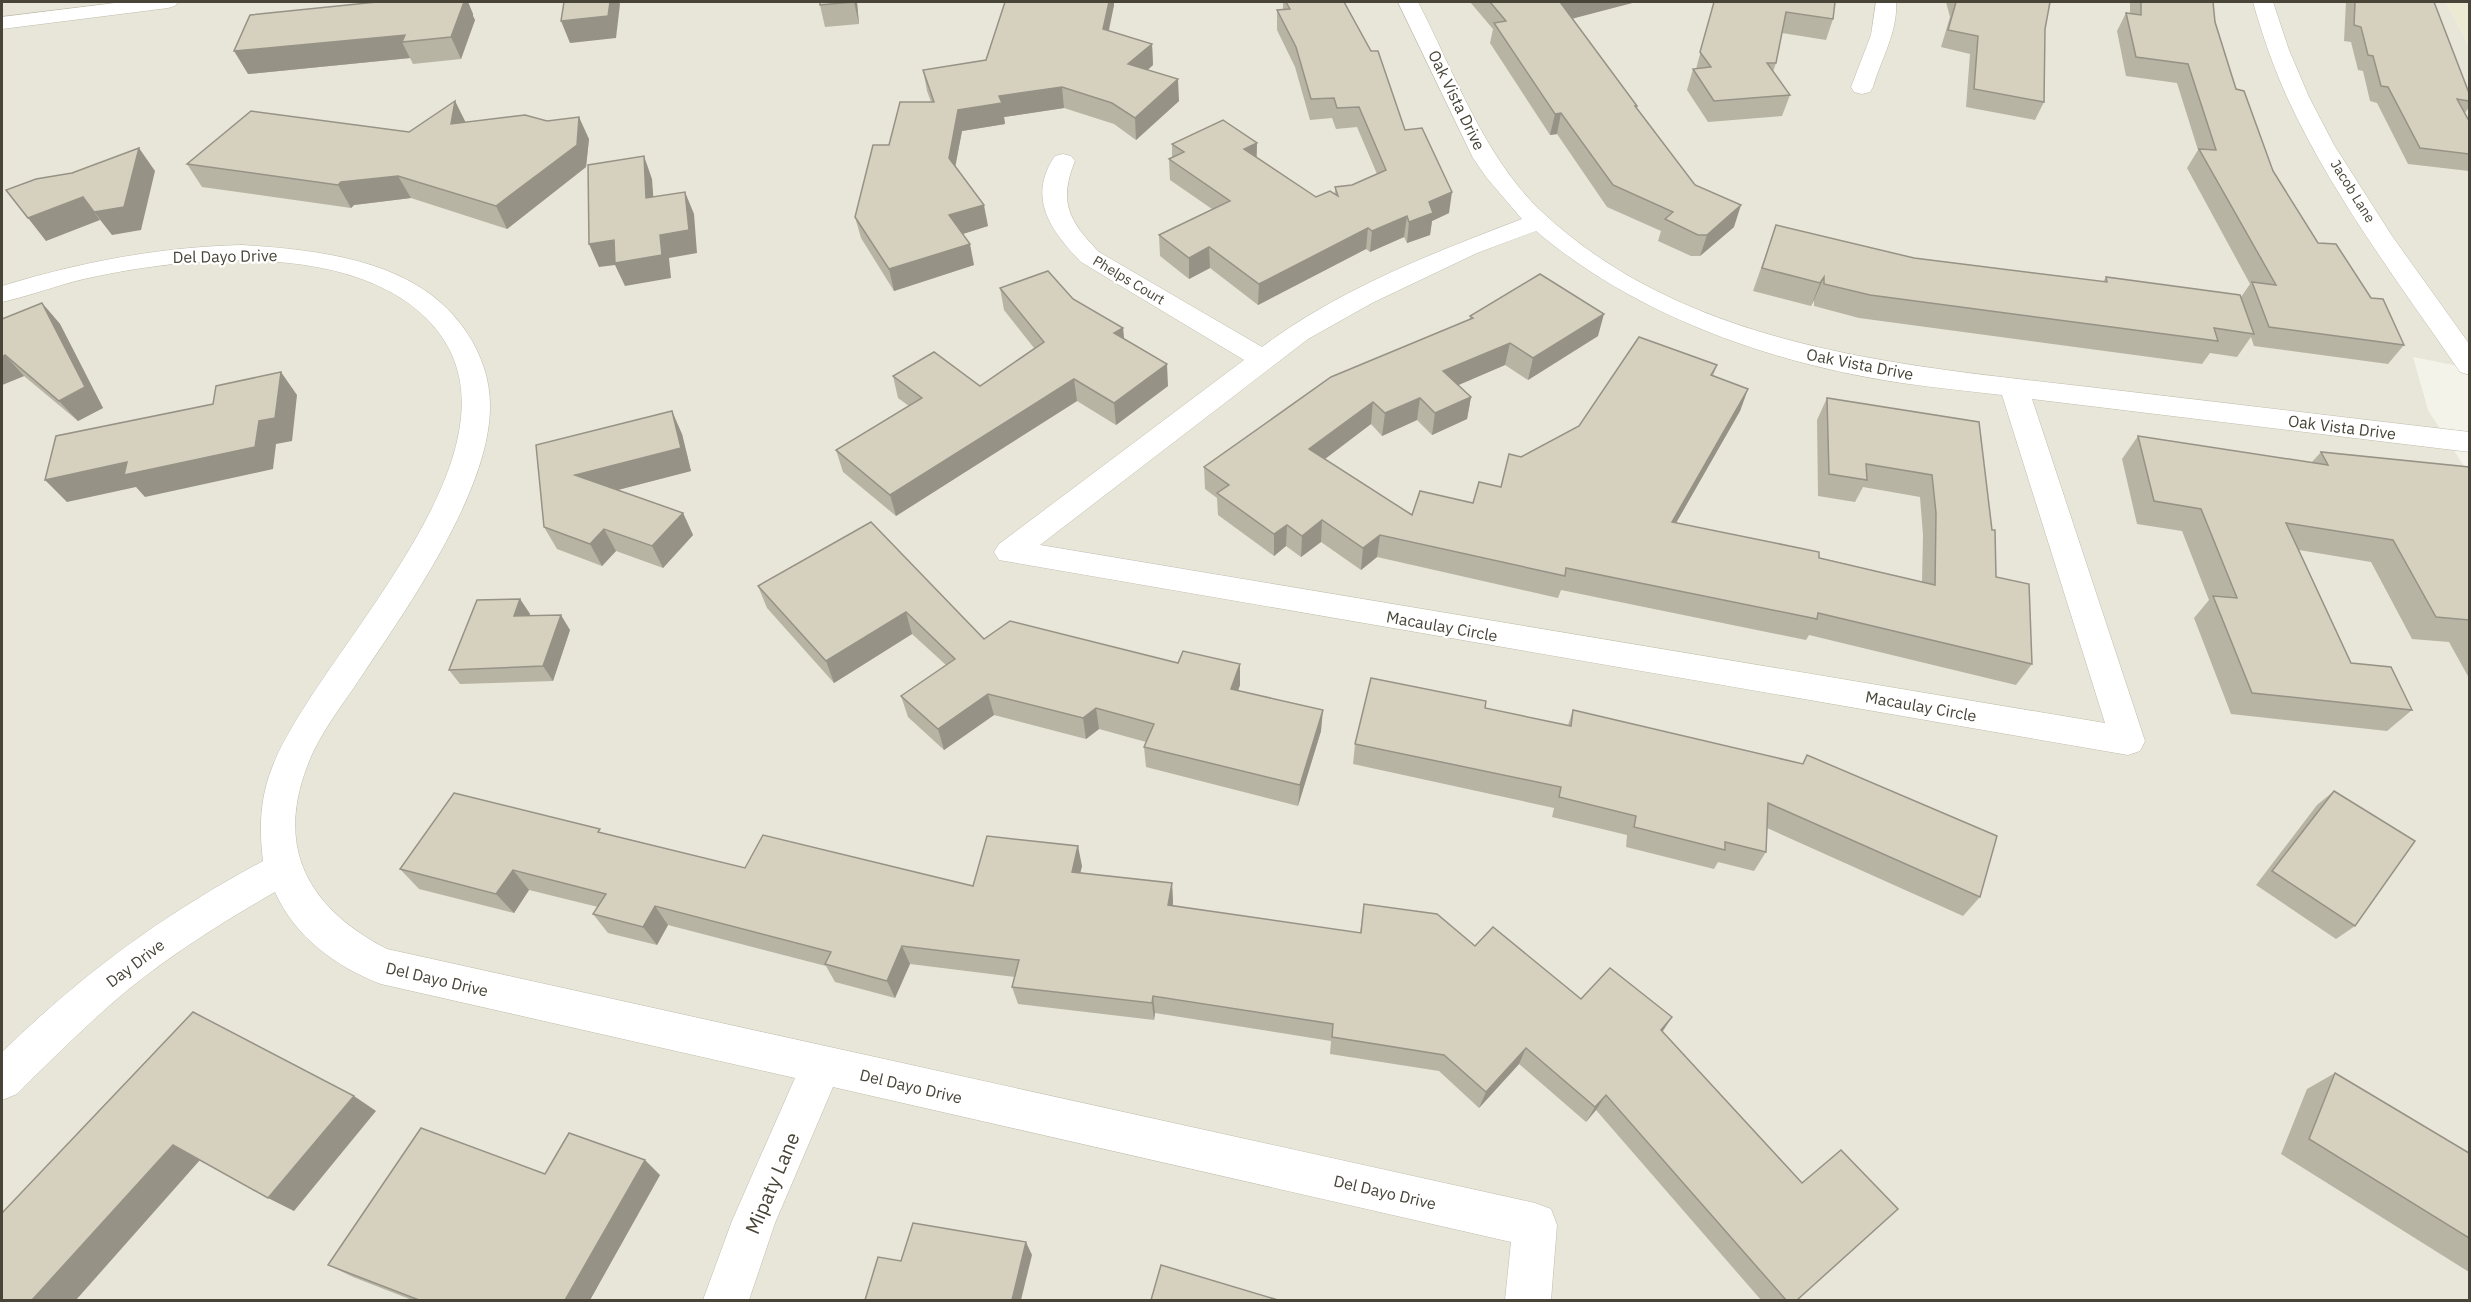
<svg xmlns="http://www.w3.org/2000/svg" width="2471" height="1302" viewBox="0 0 2471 1302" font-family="'IBM Plex Sans',sans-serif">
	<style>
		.residential { fill: #e8e6d8 }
		.education { fill: #edead4 }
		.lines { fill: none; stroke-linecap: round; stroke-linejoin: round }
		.minor-casing { stroke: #c0bcac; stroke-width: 1 }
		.minor { fill: #fff; fill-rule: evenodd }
		.wall { fill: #b8b4a4 }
		.shaded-wall { fill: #969286 }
		.building { fill: #d6d1bf; stroke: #969286; stroke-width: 1.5 }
		.labels { text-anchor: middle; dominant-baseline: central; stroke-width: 4.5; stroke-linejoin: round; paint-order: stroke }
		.far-street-label { font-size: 14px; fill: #484538; stroke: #fff }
		.street-label { font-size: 16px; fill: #484538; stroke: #fff }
		.near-street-label { font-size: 20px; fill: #484538; stroke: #fff }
	</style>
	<rect width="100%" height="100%" fill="#f4f3ea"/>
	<polygon class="residential" points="2,2 2446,2 2469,47 2469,368 2413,357 2428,410 2469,474 2469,1300 2,1300"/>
	<polygon class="education" points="2446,2 2469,2 2469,47"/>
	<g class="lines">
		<defs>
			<g id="minor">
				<polygon points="123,2 178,2 175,6 168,8 2,29 2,17"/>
				<path d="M1398,2H1418C1454,72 1484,157 1541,211C1692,353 1912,366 2106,389C2227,403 2348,418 2470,432V452L2032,399L2145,741L2140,751L2128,755L999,560L994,552L999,544L1244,360L1081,262C1052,232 1026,198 1055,156L1063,154L1071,156L1075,161C1058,202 1069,221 1099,252L1262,347C1339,289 1433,253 1522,219L1486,177L1473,158ZM1536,231C1636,316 1773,364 1902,383C1936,388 1969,391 2002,395L2105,723L1040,545L1308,339L1372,303L1477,253Z"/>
				<path d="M1876,2H1896C1898,32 1881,59 1873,87L1870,92L1862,94L1854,92L1851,87L1871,35Z"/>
				<path d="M2253,2H2273L2289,50L2309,97L2334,145L2392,236L2470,345V375L2460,372C2399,283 2332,195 2287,97C2273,66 2262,34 2253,2Z"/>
				<path d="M242,245C320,250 420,260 467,333C481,354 490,379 490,405C491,490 407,608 361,677C345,701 327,724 314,750C272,840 302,905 387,949L1535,1203L1551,1209L1557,1225L1551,1300H1505L1511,1242L833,1087L775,1223L749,1300H703L732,1221L795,1078L381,984C336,967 295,937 275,892C224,921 175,952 130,988C90,1021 53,1058 17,1094L2,1100V1052C85,972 161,916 263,861C259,828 260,798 272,768C315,653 550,440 426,318C350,243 193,256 98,276C65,282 34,295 2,302V286C81,262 159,247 242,245Z"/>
			</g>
		</defs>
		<use href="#minor" class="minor-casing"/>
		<use href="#minor" class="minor"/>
	</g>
	<g class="wall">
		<polygon points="377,2 468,2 473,14 473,16 475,20 461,59 413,64 410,58 248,74"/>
		<polygon points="820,2 857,2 859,24 825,27 820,5"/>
		<polygon points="1005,2 1114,2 1114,5 1109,31 1152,44 1153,65 1147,70 1179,101 1136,140 1114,124 1064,108 1004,117 1005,124 962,131 955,166 988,226 963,234 974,265 894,291 861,238 855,217 889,145 931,102 927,91 923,70 986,60"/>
		<polygon points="1283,2 1344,2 1405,130 1449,213 1432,221 1430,235 1407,243 1404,237 1370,252 1366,249 1258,305 1210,268 1189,279 1160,256 1159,235 1212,209 1170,180 1169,159 1172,157 1172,144 1257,143 1257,157 1316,197 1335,194 1335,187 1352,185 1377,174 1357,127 1336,129 1332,118 1310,120 1295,67 1277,30 1277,10 1283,10"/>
		<polygon points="1470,2 1636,2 1572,18 1636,109 1695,185 1734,227 1700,256 1691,256 1658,241 1661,231 1607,207 1557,134 1550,135 1490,43 1493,29"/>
		<polygon points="1714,2 1835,2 1833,19 1826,40 1782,33 1776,63 1773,72 1790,95 1782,116 1708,122 1687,90 1693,69 1696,69"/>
		<polygon points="1946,2 2050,2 2045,29 2044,102 2035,120 1966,107 1970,54 1941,47 1950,17"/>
		<polygon points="2130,2 2213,2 2215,22 2236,89 2273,171 2318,243 2371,298 2404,345 2388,364 2254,346 2251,337 2237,357 2210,353 2202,364 1859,318 1814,306 1814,300 1811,306 1753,291 1776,225 1914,258 2103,282 2106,277 2241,297 2250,284 2187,168 2198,150 2177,83 2126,76 2117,31 2126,13 2130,13"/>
		<polygon points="2346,2 2434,2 2469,93 2469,107 2465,113 2469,121 2469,171 2408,164 2377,103 2370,101 2363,71 2358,70 2351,42 2344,41"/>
		<polygon points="455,101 465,122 589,139 586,167 507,229 411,198 354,205 351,208 202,187 187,164 409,132"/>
		<polygon points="1000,288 1073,299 1123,328 1124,339 1168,386 1116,425 1077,401 896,516 843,472 836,450 909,406 898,398 893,376 980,386 1034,348 1004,310"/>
		<polygon points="42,303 60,324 103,408 78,421 24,376 2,385 2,319"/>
		<polygon points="1470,316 1598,336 1528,380 1505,365 1458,385 1471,397 1467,419 1432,435 1417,420 1382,436 1371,424 1324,459 1412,515 1473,503 1501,487 1521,457 1717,365 1713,376 1748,389 1740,411 1676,523 1922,582 1923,535 1920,497 1863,487 1855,502 1818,496 1817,420 1827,398 1979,422 1996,577 2032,664 2016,685 1809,635 1806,640 1561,590 1558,598 1377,557 1361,570 1321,542 1301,557 1286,546 1274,556 1218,515 1217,498 1205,489 1204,467 1470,319"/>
		<polygon points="682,434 691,471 617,490 683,513 693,535 663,568 616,551 602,566 557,549 544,527"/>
		<polygon points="2138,436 2311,463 2321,452 2469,467 2469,678 2449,642 2412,639 2371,562 2299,550 2351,663 2412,710 2387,731 2231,714 2194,618 2209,600 2182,531 2137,524 2122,459"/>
		<polygon points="871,522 984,639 1240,685 1238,691 1321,731 1298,806 1146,767 1144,747 1146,742 1099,729 1086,739 994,715 944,750 908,717 901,696 946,665 912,634 834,683 767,608 758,586"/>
		<polygon points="520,599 530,614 529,616 570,630 553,681 460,684 449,670"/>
		<polygon points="1573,710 1802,764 1807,755 1980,897 1963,916 1767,828 1766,852 1754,871 1718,862 1714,869 1626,847 1627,835 1552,817 1554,808 1353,764 1355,744 1568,725"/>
		<polygon points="2334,791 2355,926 2336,939 2256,885 2317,805"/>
		<polygon points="604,833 745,868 973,886 1082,866 1080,873 1172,883 1173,902 1173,906 1360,933 1364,904 1475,946 1581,999 1662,1032 1797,1300 1761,1300 1596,1110 1586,1122 1519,1064 1479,1108 1439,1071 1330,1054 1331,1041 1155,1013 1154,1020 1018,1004 1012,987 1015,977 910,964 895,998 835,982 826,966 668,925 657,945 608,933 593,914 598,907 529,890 514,913 419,889 400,869"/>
		<polygon points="2335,1073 2469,1153 2469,1272 2281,1154 2307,1089"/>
		<polygon points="545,1174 660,1175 590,1300 412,1300 353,1277 328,1265"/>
	</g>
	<g class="shaded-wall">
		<polygon points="463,2 468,2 473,14 473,16 475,20 461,59 451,37"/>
		<polygon points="610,2 619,2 620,4 616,38 570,43 561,21"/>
		<polygon points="854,2 857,2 859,24"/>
		<polygon points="1109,2 1114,2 1114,5 1104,51 1103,29"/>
		<polygon points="1560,2 1636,2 1556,23"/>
		<polygon points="405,35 402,42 410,58 248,74 234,51"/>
		<polygon points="1152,44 1153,65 1130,86 1128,64"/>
		<polygon points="1178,79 1179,101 1136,140 1135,118"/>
		<polygon points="1062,87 1064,108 1004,117 1005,124 962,131 953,179 949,158 958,110 999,96"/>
		<polygon points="455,101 466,123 451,124"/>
		<polygon points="1561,113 1557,134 1550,135 1555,114"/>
		<polygon points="579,117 589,139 586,167 507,229 496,206"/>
		<polygon points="1257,143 1256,163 1244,149"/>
		<polygon points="139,148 155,171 141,230 112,235 94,212"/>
		<polygon points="644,156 652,179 655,220 646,198"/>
		<polygon points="398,176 411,198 354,205 351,208 338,185 341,182"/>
		<polygon points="685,192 694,214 697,253 669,258 671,278 625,286 615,265 599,267 589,244 614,240"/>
		<polygon points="1452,192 1449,213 1432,221 1430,235 1407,243 1409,222 1429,202"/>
		<polygon points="83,197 100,220 46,241 28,218"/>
		<polygon points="984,205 988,226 953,237 949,215"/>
		<polygon points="1741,205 1734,227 1700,256 1707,235"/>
		<polygon points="1407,216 1404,237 1370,252 1372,231"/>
		<polygon points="1368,228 1366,249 1258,305 1259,284"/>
		<polygon points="970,244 974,265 894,291 889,269"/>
		<polygon points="1209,247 1210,268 1189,279 1189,258"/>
		<polygon points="1824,277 1814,300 1811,306 1820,283"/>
		<polygon points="42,303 60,324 103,408 78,421 59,401"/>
		<polygon points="1604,314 1598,336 1528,380 1533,358"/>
		<polygon points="1123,328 1125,350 1114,333"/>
		<polygon points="1510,343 1505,365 1440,393 1443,371"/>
		<polygon points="5,355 24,376 2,385 2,357"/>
		<polygon points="1167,364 1168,386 1116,425 1114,403"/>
		<polygon points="281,372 297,395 292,441 276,444 273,469 145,497 136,487 67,502 45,480 127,462 259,421"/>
		<polygon points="1074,379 1077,401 896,516 890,495"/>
		<polygon points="1748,389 1740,411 1664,544 1672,522"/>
		<polygon points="1471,397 1467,419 1432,435 1435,413"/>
		<polygon points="1420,398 1417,420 1382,436 1385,413"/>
		<polygon points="1373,402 1371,424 1308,472 1309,449"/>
		<polygon points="672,411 682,434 691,471 587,498 575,475"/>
		<polygon points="683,513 693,535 663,568 652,546"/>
		<polygon points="1322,520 1321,542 1301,557 1302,536"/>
		<polygon points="1287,525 1286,546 1274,556 1274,534"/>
		<polygon points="604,529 616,551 602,566 590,544"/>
		<polygon points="1380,535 1377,557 1361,570 1363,548"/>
		<polygon points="520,599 530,614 524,631 514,616"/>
		<polygon points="906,612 912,634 834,683 826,661"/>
		<polygon points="561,615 570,630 553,681 543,666"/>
		<polygon points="1240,664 1240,685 1231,710 1231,689"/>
		<polygon points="988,694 994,715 944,750 938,729"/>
		<polygon points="1096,708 1099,729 1086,739 1083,718"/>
		<polygon points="1323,710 1321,731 1298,806 1300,785"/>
		<polygon points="1078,846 1082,866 1076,891 1072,872"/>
		<polygon points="513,870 529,890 514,913 496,894"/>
		<polygon points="1172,883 1173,902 1170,924 1168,905"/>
		<polygon points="655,906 668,925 657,945 643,927"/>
		<polygon points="902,946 910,964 895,998 887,981"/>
		<polygon points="1153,996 1155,1013 1154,1020 1152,1003"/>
		<polygon points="1672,1017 1661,1034 1661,1030"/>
		<polygon points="1526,1048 1519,1064 1479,1108 1486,1092"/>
		<polygon points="1606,1095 1596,1110 1586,1122 1595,1107"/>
		<polygon points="354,1096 376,1111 294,1211 268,1198"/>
		<polygon points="173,1145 200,1160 76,1300 32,1300"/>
		<polygon points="645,1160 660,1175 590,1300 565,1300"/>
		<polygon points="1026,1242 1032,1255 1021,1300 1012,1300"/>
	</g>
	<g class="building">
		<polygon points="377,2 464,2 451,37 402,42 405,35 234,51 250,15"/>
		<polygon points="564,2 610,2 608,16 561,21"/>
		<polygon points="820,2 854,2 820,5"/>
		<polygon points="1005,2 1109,2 1103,29 1152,44 1128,64 1178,79 1135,118 1112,103 1062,87 999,96 1002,103 958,110 949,158 984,205 949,215 970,244 889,269 855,217 873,145 889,145 900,102 934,102 923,70 986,60"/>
		<polygon points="1286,2 1344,2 1371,51 1378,51 1405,130 1422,128 1452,192 1429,202 1433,213 1409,222 1407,216 1372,231 1368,228 1259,284 1209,247 1189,258 1159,235 1230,201 1169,159 1184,152 1172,144 1223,120 1257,143 1244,149 1316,197 1330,191 1338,196 1335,187 1352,185 1386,170 1359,107 1337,108 1334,98 1311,99 1296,47 1277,10 1290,9"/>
		<polygon points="1490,2 1561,2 1560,2 1637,106 1635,106 1695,185 1741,205 1707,235 1698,235 1665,219 1673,212 1613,185 1561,113 1555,114 1494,23 1506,21"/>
		<polygon points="1714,2 1835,2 1833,19 1786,12 1776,63 1767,63 1790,95 1714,101 1693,69 1711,67 1700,52"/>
		<polygon points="1956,2 2050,2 2045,29 2044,102 1974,89 1978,36 1948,30"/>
		<polygon points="2141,2 2213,2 2215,22 2236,89 2244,91 2273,171 2318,243 2336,244 2371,298 2383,299 2404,345 2269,327 2252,282 2276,285 2199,149 2216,150 2188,64 2136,57 2126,13 2141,15"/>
		<polygon points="2355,2 2434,2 2469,93 2469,101 2457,99 2469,121 2469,154 2420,148 2388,87 2381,86 2373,56 2368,55 2361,27 2354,25"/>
		<polygon points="455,101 451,124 525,115 547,121 579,117 577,145 496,206 398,176 341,182 338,185 187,164 251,111 409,132"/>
		<polygon points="139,148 124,207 94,212 83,197 28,218 6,190 36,179 72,173"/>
		<polygon points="644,156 646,198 685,192 689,230 660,235 662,255 615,263 614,240 589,244 588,165"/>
		<polygon points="1776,225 1914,258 2107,282 2106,277 2240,295 2254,334 2214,328 2218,341 1870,295 1824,284 1824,277 1820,283 1762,268"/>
		<polygon points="1048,271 1073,299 1123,328 1114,333 1167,364 1114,403 1074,379 890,495 836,450 922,398 893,376 934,352 980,386 1044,342 1000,288"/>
		<polygon points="1540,274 1604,314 1533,358 1510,343 1443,371 1471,397 1435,413 1420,398 1385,413 1373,402 1309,449 1412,515 1420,491 1473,503 1479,482 1501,487 1509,454 1521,457 1579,426 1639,337 1717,365 1711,375 1748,389 1672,522 1819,552 1819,558 1935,585 1936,513 1932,475 1866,464 1867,480 1829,474 1827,398 1979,422 1992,530 1995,530 1996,577 2029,584 2032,664 1818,613 1817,619 1566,568 1565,576 1380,535 1363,548 1322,520 1302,536 1287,525 1274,534 1217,493 1229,485 1204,467 1331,377 1473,318 1470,316"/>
		<polygon points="42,303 85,387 59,401 5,355 2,357 2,319"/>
		<polygon points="281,372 275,418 259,421 255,447 124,475 127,462 45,480 56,436 213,404 216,386"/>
		<polygon points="672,411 681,448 575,475 683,513 652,546 604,529 590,544 544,527 536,445"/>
		<polygon points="2138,436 2328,465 2321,452 2469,467 2469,620 2436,617 2393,540 2286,523 2351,663 2391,667 2412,710 2252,693 2213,596 2237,598 2201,509 2154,501"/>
		<polygon points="871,522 984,639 1010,621 1178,663 1183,651 1240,664 1231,689 1323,710 1300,785 1144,747 1154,724 1096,708 1083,718 988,694 938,729 901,696 955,659 906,612 826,661 758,586"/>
		<polygon points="520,599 514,616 561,615 543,666 449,670 477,600"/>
		<polygon points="1371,678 1486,701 1485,708 1571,726 1573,710 1803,764 1807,755 1997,836 1980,897 1768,803 1766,852 1725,842 1725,850 1634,827 1636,816 1559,797 1561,787 1355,744"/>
		<polygon points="2334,791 2415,841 2355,926 2272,871"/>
		<polygon points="454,793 600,829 598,832 745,868 763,835 973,886 987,836 1078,846 1072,872 1172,883 1168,905 1361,933 1364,904 1437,914 1475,946 1493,927 1581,999 1610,968 1672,1017 1661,1030 1802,1183 1841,1150 1898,1209 1797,1300 1786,1300 1606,1095 1595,1107 1526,1048 1486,1092 1444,1055 1332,1037 1333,1024 1153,996 1152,1003 1012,987 1019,960 902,946 887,981 825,964 831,952 655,906 643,927 593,914 606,894 513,870 496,894 400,869"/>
		<polygon points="193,1012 354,1096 268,1198 173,1145 32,1300 2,1300 2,1213"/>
		<polygon points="2335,1073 2469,1153 2469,1238 2309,1139"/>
		<polygon points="421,1128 545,1174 569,1133 645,1160 565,1300 419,1300 328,1265"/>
		<polygon points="913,1223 1026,1242 1012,1300 865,1300 878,1257 901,1261"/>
		<polygon points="1161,1265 1278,1300 1151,1300"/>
	</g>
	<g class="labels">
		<g class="far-street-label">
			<text transform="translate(2353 191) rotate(58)">Jacob Lane</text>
			<text transform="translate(1129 280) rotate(31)">Phelps Court</text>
		</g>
		<g class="street-label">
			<text transform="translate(1457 100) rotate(64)">Oak Vista Drive</text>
			<text transform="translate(225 256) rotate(-1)">Del Dayo Drive</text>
			<text transform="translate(1860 364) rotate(11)">Oak Vista Drive</text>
			<text transform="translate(2342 427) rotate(7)">Oak Vista Drive</text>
			<text transform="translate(1442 626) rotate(10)">Macaulay Circle</text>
			<text transform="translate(1921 706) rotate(10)">Macaulay Circle</text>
			<text transform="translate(135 963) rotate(-37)">Day Drive</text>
			<text transform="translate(437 979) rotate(13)">Del Dayo Drive</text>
			<text transform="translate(911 1086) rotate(13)">Del Dayo Drive</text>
			<text transform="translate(1385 1192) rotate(13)">Del Dayo Drive</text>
		</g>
		<g class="near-street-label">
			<text transform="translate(772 1183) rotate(-67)">Mipaty Lane</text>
		</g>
	</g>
	<rect width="2471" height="1302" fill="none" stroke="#484538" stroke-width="6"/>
</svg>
